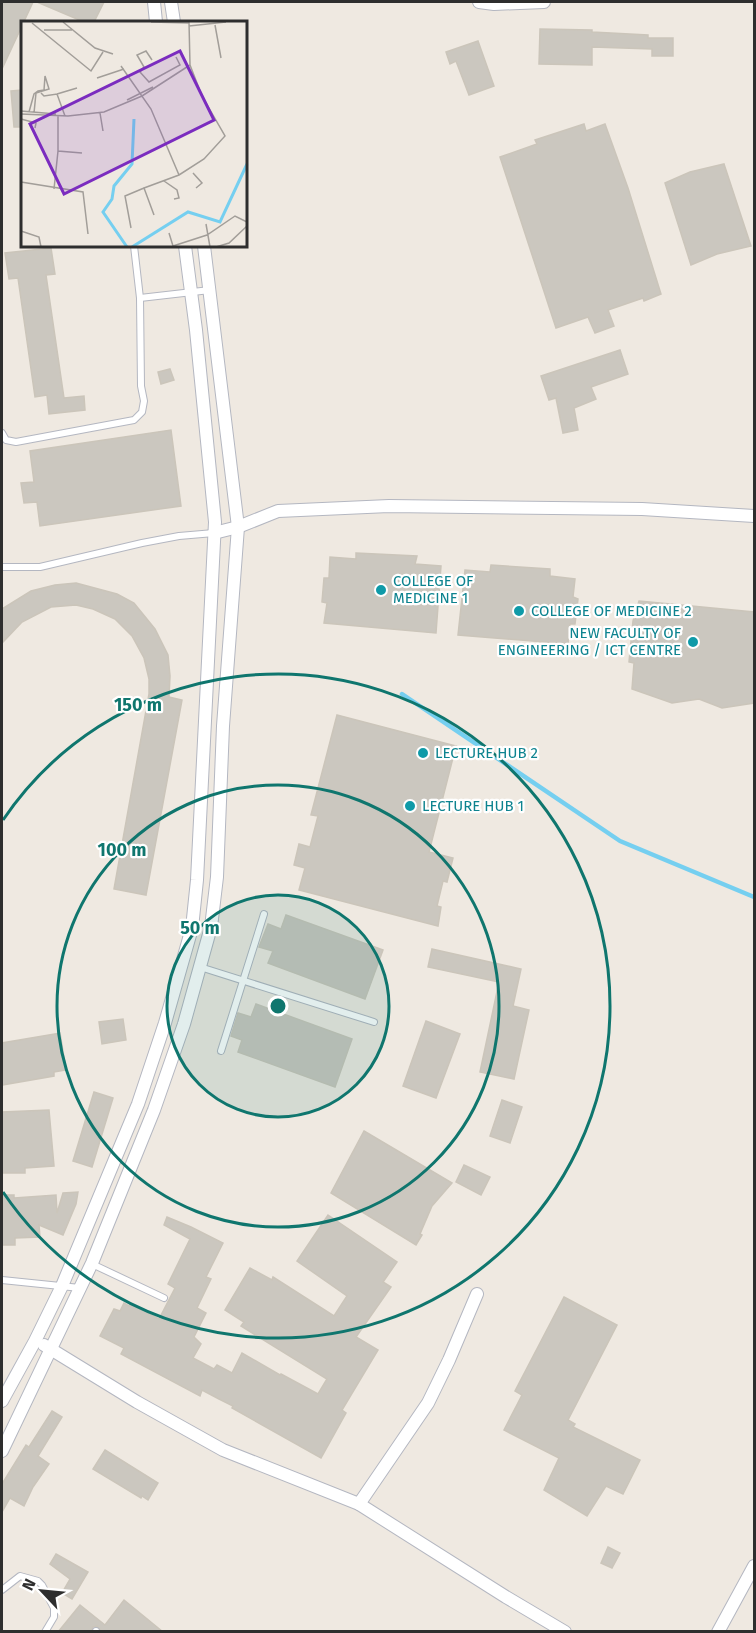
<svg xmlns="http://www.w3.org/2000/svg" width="756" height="1633" viewBox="0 0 756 1633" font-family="'Fira Sans',sans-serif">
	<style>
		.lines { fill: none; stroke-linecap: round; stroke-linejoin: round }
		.stream { stroke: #75cff0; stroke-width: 4.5 }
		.building { fill: #cbc7bf; stroke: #cbc5ba; stroke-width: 1.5 }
		.service-casing { stroke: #b4b7c1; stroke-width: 8 }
		.minor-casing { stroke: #b4b7c1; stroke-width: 14 }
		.service { stroke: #fff; stroke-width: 6 }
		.minor { stroke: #fff; stroke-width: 12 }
		.ring { fill: none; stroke: #0f766e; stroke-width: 3 }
		.culture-dot { fill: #0f9aa8; stroke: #fff; stroke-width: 2 }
		.labels { text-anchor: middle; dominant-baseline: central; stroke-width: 4.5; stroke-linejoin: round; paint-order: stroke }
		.culture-label { font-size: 15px; fill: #0d838f; stroke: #fff; text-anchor: start }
		.inset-river { fill: none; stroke: #75cff0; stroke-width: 3 }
		.inset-road { fill: none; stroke: #a29e99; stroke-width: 1.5 }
		.view { fill: #7b2cbf; fill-opacity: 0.15; stroke: #7b2cbf; stroke-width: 3 }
		.inset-edge { fill: none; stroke: #2e2e2e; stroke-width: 3 }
		.centre { fill: #0f766e; stroke: #fff; stroke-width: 3 }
		.ring-label { font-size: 18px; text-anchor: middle; font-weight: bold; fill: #0f766e; stroke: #fff; stroke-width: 4.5; stroke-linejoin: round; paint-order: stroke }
	</style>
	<rect width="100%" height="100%" fill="#efe9e1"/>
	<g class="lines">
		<polyline class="stream" points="402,694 620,841 754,897"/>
	</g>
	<g class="building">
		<polygon points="2,2 33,2 2,69"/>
		<polygon points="37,2 104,2 94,22 84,22"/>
		<polygon points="540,29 592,30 592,32 648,35 648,38 673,38 673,56 652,56 652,49 592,47 592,65 539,64"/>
		<polygon points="478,41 494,86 469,95 456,61 450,64 446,52"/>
		<polygon points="22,90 22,127 14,127 11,91"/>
		<polygon points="584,124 586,131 605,124 628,188 661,294 644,301 643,298 608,310 614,326 595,333 588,317 556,328 500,157 537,144 535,140"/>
		<polygon points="724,164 751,246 717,254 691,265 665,183 690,172"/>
		<polygon points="51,248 55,274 46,275 64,398 84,396 85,410 49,414 47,395 35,397 18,278 9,279 5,253"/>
		<polygon points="620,350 628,374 591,387 596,399 574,408 578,430 563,433 556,398 549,400 541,376"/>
		<polygon points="170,369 174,380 161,384 158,372"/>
		<polygon points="171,430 181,506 40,526 37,502 24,503 21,483 34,482 30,451"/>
		<polygon points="356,553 417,556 415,564 441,566 436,633 324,623 327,603 322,602 324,578 329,578 330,557 356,559"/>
		<polygon points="491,565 550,569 550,576 575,579 573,597 578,599 575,624 570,624 568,644 458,635 465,570 490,572"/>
		<polygon points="76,583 117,594 134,603 155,629 168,655 170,676 169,697 182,700 146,895 114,889 149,694 149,679 144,658 132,636 115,619 93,609 76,605 51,607 22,622 2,643 2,609 31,591 55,585"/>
		<polygon points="639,601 754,612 754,703 722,708 699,699 672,703 632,689 634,663 629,662 633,621"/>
		<polygon points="337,715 456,746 429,852 453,858 447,882 443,881 437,906 441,907 438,926 299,890 305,868 294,865 299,844 310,847 318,816 311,815"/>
		<polygon points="286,915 383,950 365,999 268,963 273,951 259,947 268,924 281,929"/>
		<polygon points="432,949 521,969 513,1006 529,1010 514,1079 480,1072 499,982 428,967"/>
		<polygon points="256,1004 352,1039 335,1087 238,1052 242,1040 231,1036 238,1013 251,1017"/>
		<polygon points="123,1019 126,1040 102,1044 99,1022"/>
		<polygon points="426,1021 460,1034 436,1098 403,1086"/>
		<polygon points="60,1033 66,1070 54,1072 54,1076 2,1085 2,1043"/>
		<polygon points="94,1092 113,1098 92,1167 73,1161"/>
		<polygon points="502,1100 522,1107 510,1143 490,1136"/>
		<polygon points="49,1110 54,1166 25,1168 25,1173 2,1173 2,1112"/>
		<polygon points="364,1131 452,1183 432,1206 420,1234 422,1235 416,1245 331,1193"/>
		<polygon points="464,1165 490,1177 481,1195 456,1182"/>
		<polygon points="78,1192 76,1204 63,1235 39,1225 40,1237 15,1238 15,1245 2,1245 2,1195 14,1195 14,1198 56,1195 57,1213 63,1193"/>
		<polygon points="328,1215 397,1262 383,1282 391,1287 356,1337 378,1350 342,1410 346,1413 321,1458 232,1408 233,1406 219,1399 202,1390 200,1396 121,1354 124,1348 100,1336 114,1309 120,1311 124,1303 129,1306 130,1304 159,1319 175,1288 168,1284 190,1239 164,1225 167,1217 191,1227 223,1243 206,1277 211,1279 197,1308 206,1313 194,1337 201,1344 193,1358 214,1369 217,1365 232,1373 242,1353 280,1375 281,1374 318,1394 327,1379 241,1326 244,1322 225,1310 250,1268 272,1280 273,1277 334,1316 347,1296 297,1261"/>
		<polygon points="564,1297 617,1325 568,1420 575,1424 573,1427 640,1460 623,1494 606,1486 587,1516 544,1490 559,1458 504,1430 522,1395 515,1391"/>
		<polygon points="52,1411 62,1417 38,1456 49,1464 33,1487 24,1506 10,1498 2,1512 2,1484 26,1445 29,1447"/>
		<polygon points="105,1450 158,1483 148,1500 142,1496 141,1498 93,1469"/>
		<polygon points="608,1547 620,1553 612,1568 601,1563"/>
		<polygon points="56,1554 88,1572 72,1599 62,1593 70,1579 50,1564"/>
		<polygon points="124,1600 163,1632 101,1632 97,1626 93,1627 91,1632 58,1632 80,1605 105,1625"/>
	</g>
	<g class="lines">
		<defs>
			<g id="service">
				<polyline points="140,298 210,290"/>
				<polyline points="2,433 6,440 16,442 134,420 142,412 144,401 141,386 140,298 134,246"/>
				<polyline points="2,567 40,567 142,543 179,536 214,533"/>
				<polyline points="200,967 374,1022"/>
				<polyline points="221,1051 264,914"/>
				<polyline points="92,1264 164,1298"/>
				<polyline points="2,1280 80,1288"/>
				<polyline points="2,1590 20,1576 38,1581 42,1585 54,1608 54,1617 45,1632"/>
				<polyline points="96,1632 96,1631"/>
			</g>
			<g id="minor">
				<polyline points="154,2 156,22"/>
				<polyline points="171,2 174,22"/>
				<polyline points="479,2 494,4 544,2"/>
				<polyline points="214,533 238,527 278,511 389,506 642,509 754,516"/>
				<polyline points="44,1345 137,1402 223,1450 359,1504 428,1403 449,1360 477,1294"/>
				<polyline points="2,1401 35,1341 62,1286 138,1104 165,1023 192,928 197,880 215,522 196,330 185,246"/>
				<polyline points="2,1451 92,1263 154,1110 184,1024 211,927 217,877 223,726 238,527 204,246"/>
				<polyline points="359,1504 506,1597 565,1632"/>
				<polyline points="718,1632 754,1566"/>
			</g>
		</defs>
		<use href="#service" class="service-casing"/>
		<use href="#minor" class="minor-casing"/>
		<use href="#service" class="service"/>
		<use href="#minor" class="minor"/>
	</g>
	<circle cx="278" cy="1006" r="111" fill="#0f766e" fill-opacity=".12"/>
	<g class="ring">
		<circle cx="278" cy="1006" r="111"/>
		<circle cx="278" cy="1006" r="221"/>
		<path d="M3 820A332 332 0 1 1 3 1192"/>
	</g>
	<g class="culture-dot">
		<circle cx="381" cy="590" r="6"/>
		<circle cx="519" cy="611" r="6"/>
		<circle cx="693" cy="642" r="6"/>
		<circle cx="423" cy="753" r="6"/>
		<circle cx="410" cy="806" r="6"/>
	</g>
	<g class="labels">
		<g class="culture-label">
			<text x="393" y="581">COLLEGE OF<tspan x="393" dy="17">MEDICINE 1</tspan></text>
			<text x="531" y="611">COLLEGE OF MEDICINE 2</text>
			<text x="681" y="633" text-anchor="end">NEW FACULTY OF<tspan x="681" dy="17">ENGINEERING / ICT CENTRE</tspan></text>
			<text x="435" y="753">LECTURE HUB 2</text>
			<text x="422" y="806">LECTURE HUB 1</text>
		</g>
	</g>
	<g transform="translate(21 21)">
		<rect width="226" height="226" fill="#efe9e1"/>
		<path class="inset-river" d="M106,226L82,191L91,178L93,165L111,143L113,98M111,226L167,191L199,201L226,143"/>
		<path class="inset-road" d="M42,1L74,27L92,33M130,1L168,2M11,2L70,50L82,31M194,4L200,37M168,5L205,1M23,9H51M131,39L125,30L116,34L123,46L119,51L128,61L159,44L155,36M100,45L130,88L158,154M76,57L103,48M20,72L23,75L36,73L44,95M36,73L56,67M106,79L132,66M0,90L35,93M8,91L13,73L17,70L23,69L24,55L28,68L15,72L13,92M79,92L82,110M0,93L47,95L83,91L121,75L169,44M37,94V130L61,132M0,98L15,102L14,107M172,152L181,162L175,167M143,160L156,169L158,177L153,178M0,161L62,171L67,213M33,168L37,130M133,194L123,167L158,154L183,138L204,115L181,75L169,44L168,1M185,203L189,226M110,207L104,175L123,167M0,210L18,216L20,226M148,212L152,225L186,214L214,195L226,201M195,226L208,222L226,205"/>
		<path class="view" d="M159,30L193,99L43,173L9,103Z"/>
		<rect width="226" height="226" class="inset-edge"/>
	</g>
	<circle cx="278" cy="1006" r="9" class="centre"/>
	<g class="ring-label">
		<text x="138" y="711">150 m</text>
		<text x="122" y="856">100 m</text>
		<text x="200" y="934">50 m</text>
	</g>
	<rect width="756" height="1633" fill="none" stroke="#2e2e2e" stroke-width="6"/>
	<g transform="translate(42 1591) rotate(296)" stroke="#ffffff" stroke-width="4.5" paint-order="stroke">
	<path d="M0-4.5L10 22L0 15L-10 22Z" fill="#2e2e2e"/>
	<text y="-9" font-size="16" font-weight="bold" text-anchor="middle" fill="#2e2e2e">N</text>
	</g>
</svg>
